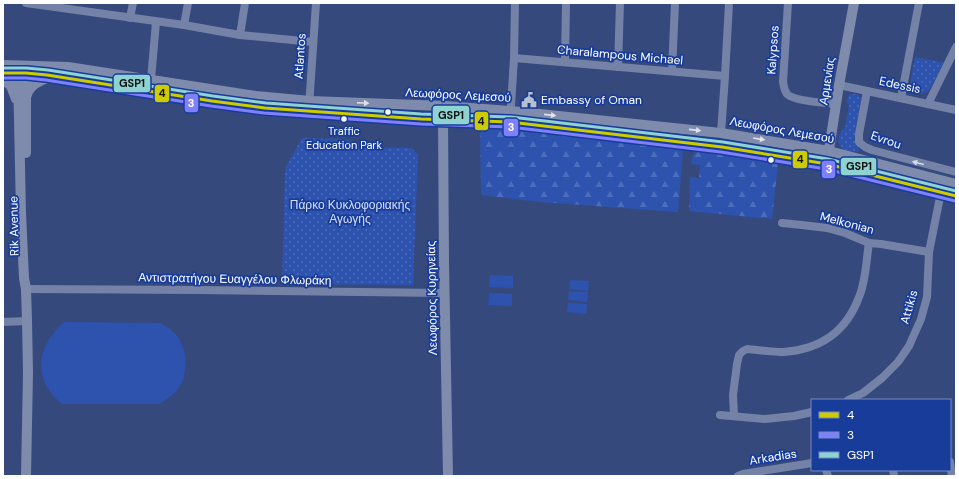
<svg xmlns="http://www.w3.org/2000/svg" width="959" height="479" viewBox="0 0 959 479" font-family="'DM Sans',sans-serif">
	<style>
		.forest { fill: url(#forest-firs) }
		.park { fill: url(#park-dots) }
		.pitch { fill: #2d53af }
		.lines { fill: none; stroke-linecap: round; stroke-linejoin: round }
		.minor { stroke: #7582a7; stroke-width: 8 }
		.major { stroke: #7e8bad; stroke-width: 10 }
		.bus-1-casing { stroke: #183c9a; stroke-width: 6 }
		.bus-2-casing { stroke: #183c9a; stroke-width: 6 }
		.bus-3-casing { stroke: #183c9a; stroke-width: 6 }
		.bus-1 { stroke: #cc0; stroke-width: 3 }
		.bus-2 { stroke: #8080ff; stroke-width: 3 }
		.bus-3 { stroke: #8fd2d2; stroke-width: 3 }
		.oneway { fill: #dfe2ea }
		.oneway2 { fill: #d6dae5 }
		.bus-dot { fill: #fff; stroke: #183c9a; stroke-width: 1.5 }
		.labels { text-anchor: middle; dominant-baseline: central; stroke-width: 3.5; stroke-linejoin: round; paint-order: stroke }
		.bus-label { font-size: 11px; fill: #fff; stroke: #183c9a }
		.street-label { font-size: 12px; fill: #fff; stroke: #183c9a }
		.poi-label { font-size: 12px; fill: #fff; stroke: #183c9a; text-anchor: start }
		.park-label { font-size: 12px; fill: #d5e0fc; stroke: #183c9a }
		.line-badge { stroke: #183c9a; stroke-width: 1.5 }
		.badge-label { font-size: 11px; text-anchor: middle; font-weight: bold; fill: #fff }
		.pale-badge-label { font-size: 11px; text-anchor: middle; font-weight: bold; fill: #111 }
	</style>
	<defs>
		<pattern id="forest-firs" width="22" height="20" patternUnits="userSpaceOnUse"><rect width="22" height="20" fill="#2d53af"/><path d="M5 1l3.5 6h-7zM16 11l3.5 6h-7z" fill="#4c6dbb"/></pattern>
		<pattern id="park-dots" width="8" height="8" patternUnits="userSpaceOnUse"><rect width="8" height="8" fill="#2d53af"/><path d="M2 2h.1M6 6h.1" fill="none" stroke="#4c6dbb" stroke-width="1.8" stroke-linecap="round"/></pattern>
	</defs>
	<rect width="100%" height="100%" fill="#35497d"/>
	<g class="forest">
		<polygon points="480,125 529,129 683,150 678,212 540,202 481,195"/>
		<polygon points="700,149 778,164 772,219 689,211 690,177 699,178 700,165 691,164 693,154"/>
	</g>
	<g class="park">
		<path d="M915,57L944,63C940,69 932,87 928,91C921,96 913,95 910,86Z"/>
		<path d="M851,94C856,94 860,94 861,99L854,140L859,148V152L843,150L839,144C838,137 839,132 845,128L849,105L847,101L848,96Z"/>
		<polygon points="302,138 343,139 372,147 412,148 418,155 413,285 282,284 285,169"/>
	</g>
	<g class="pitch">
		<polygon points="490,275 513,276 513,288 489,287"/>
		<polygon points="570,280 589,281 588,291 569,289"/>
		<polygon points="569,291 588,292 587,302 568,300"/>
		<polygon points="489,293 512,294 512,306 488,305"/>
		<polygon points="568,303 587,304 586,314 567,312"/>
		<path d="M64,322L161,323C169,328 177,334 181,342C188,357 187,378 177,390C172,396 166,400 159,404H62C32,379 36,347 64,322Z"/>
	</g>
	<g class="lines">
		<g class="minor">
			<polyline points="26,3 184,25 240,35 313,42"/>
			<path d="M788,3L783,82C784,86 784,90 787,94C793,101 826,103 836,104"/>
			<polyline points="130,18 133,3"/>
			<polyline points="184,25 188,3"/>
			<polyline points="240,35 245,3"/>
			<polyline points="514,58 725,76"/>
			<polyline points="565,62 566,3"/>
			<polyline points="618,67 620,3"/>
			<polyline points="672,71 675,3"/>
			<polyline points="839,85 956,110"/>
			<polyline points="150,91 156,22"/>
			<polyline points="867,91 859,134 859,142 865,147 872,150 956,172"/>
			<polyline points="901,98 919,3"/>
			<polyline points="928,104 956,47"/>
			<polyline points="309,107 316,3"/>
			<polyline points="510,122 514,58 515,3"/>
			<polyline points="721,133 725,76 729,3"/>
			<polyline points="782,223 802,225 827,228 845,233 869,243 881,244 929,252"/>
			<polyline points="26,289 199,290 444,293"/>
			<polyline points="3,322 27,321"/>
			<polyline points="848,400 863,393 882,378 898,362 909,346 921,319 927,297 929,252 941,192"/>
			<polyline points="720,415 765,419 794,416 812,412"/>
			<path d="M734,416L733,395L737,364L739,355L743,351L747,349C759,350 772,352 784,352C821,349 846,332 859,297C866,281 866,261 869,243"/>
			<polyline points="950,462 952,476"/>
			<polyline points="826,470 828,476"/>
			<polyline points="893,470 894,476"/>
			<polyline points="738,476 743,474 812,463"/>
		</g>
		<g class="major">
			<polyline points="3,65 68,67 256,96 310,101 445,106 511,111 721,133 829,151 956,184"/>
			<polyline points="3,73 26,73 47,75 212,101 265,108 421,119 510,122 722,147 827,164 956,196"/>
			<polyline points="18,73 21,213 24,278 26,289 27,321 28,373 26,476"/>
			<polyline points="3,79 11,86 16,99"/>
			<path d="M27,95C29,85 42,79 51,77"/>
			<polyline points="443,120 444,263 448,476"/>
			<polyline points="26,153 26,73"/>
			<polyline points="828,156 839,85 854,3"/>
		</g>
		<defs>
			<polyline id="bus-1" points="3,73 26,73 47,75 212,101 265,108 421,119 510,122 722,147 827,164 956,196"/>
			<polyline id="bus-2" points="3,78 26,78 46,80 211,106 264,113 421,124 510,127 721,152 826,169 955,201"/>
			<polyline id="bus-3" points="3,68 26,68 48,70 213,96 266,103 421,114 511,117 723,142 828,159 956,191"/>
		</defs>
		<use href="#bus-1" class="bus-1-casing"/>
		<use href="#bus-2" class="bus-2-casing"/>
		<use href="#bus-3" class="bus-3-casing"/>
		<use href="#bus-1" class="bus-1"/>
		<use href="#bus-2" class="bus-2"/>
		<use href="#bus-3" class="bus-3"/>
	</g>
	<defs><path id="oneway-solid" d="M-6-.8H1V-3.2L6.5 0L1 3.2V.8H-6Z"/></defs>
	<g class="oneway">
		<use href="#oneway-solid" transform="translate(363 103) rotate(2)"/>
		<use href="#oneway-solid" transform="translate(550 115) rotate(6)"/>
		<use href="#oneway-solid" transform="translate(695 130) rotate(6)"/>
		<use href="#oneway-solid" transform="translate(759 139) rotate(9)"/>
	</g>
	<use class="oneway2" href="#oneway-solid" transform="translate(918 163) rotate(-165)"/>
	<defs>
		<symbol id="civic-bare" viewBox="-9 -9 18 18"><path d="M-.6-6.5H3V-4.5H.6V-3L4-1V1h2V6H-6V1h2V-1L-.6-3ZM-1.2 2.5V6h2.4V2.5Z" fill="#b8bfd2" stroke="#183c9a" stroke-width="2.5" paint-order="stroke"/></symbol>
	</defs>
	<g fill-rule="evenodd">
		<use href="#civic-bare" x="518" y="89" width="22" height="22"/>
	</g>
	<g class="bus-dot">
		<circle cx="388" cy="112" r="3.5"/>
		<circle cx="344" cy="119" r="3.5"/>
		<circle cx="771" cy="160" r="3.5"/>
	</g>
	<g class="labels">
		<g class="bus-label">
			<text x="344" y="131">Traffic<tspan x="344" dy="14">Education Park</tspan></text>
		</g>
		<g class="street-label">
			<text transform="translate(773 50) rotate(-86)">Kalypsos</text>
			<text transform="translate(620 55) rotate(5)">Charalampous Michael</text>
			<text transform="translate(300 56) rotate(-86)">Atlantos</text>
			<text transform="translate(827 81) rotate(-81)">Αρμενίας</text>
			<text transform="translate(900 85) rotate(12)">Edessis</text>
			<text transform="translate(458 95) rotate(3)">Λεωφόρος Λεμεσού</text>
			<text transform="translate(782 130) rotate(10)">Λεωφόρος Λεμεσού</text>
			<text transform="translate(886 140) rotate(19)">Evrou</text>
			<text transform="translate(847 223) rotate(15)">Melkonian</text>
			<text transform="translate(14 226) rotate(-91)">Rik Avenue</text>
			<text transform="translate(235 279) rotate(1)">Αντιστρατήγου Ευαγγέλου Φλωράκη</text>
			<text transform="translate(432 298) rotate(-91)">Λεωφόρος Κυρηνείας</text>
			<text transform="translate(909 307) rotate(-74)">Attikis</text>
			<text transform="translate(773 457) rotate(-9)">Arkadias</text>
		</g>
		<g class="poi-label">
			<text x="541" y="100">Embassy of Oman</text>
		</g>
		<g class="park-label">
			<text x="350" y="205">Πάρκο Κυκλοφοριακής<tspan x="350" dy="14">Αγωγής</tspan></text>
		</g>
	</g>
	<g class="line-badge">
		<rect x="113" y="74" width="38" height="19" rx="4" fill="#8fd2d2"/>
		<rect x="154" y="84" width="16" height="19" rx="4" fill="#cc0"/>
		<rect x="184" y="93" width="15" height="20" rx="4" fill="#8080ff"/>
		<rect x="432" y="105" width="38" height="20" rx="4" fill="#8fd2d2"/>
		<rect x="474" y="111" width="15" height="20" rx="4" fill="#cc0"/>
		<rect x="503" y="118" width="16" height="19" rx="4" fill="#8080ff"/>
		<rect x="792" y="150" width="16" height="19" rx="4" fill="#cc0"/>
		<rect x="840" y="157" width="37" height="19" rx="4" fill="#8fd2d2"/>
		<rect x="821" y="160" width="15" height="19" rx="4" fill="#8080ff"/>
	</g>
	<g class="badge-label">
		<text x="191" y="107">3</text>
		<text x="511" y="131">3</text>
		<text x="829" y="173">3</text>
	</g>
	<g class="pale-badge-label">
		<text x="132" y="87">GSP1</text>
		<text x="162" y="97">4</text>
		<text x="451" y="119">GSP1</text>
		<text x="481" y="125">4</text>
		<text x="800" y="163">4</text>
		<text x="859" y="170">GSP1</text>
	</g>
	<rect width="959" height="479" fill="none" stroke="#ffffff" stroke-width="8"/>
	<rect x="811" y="399" width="140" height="72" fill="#183c9a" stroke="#748ac2"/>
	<rect x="819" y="412" width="20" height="6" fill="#cccc00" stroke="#748ac2"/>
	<text x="847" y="419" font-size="12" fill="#ffffff">4</text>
	<rect x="819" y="432" width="20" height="6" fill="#8080ff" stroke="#748ac2"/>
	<text x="847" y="439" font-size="12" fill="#ffffff">3</text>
	<rect x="819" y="452" width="20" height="6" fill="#8fd2d2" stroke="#748ac2"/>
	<text x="847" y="459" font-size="12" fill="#ffffff">GSP1</text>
</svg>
